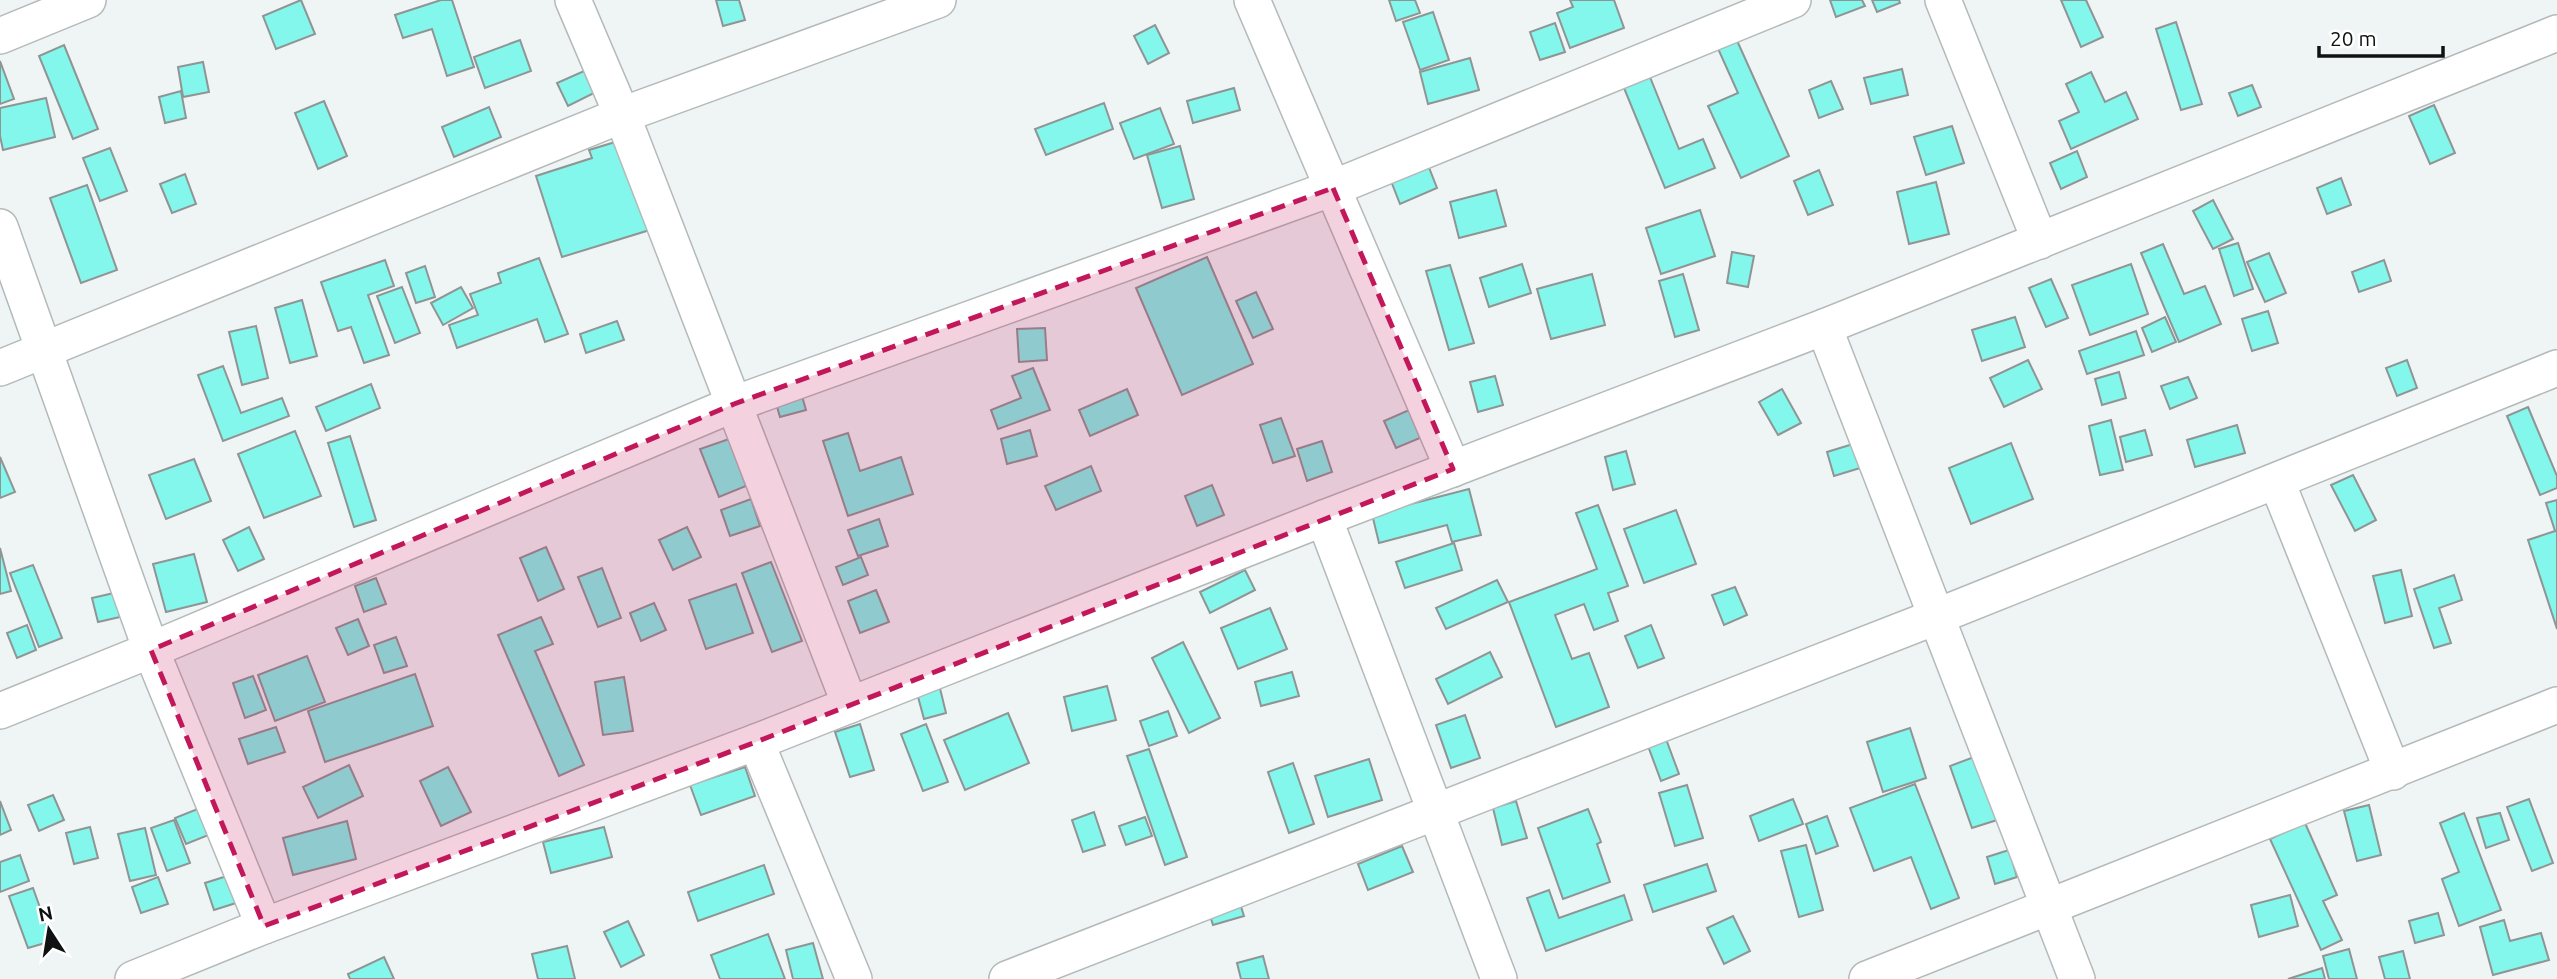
<svg xmlns="http://www.w3.org/2000/svg" width="2557" height="979" viewBox="0 0 2557 979" font-family="Ubuntu,sans-serif">
	<style>
		.building { fill: #83f7eb; stroke: #8f9594; stroke-width: 2 }
		.lines { fill: none; stroke-linecap: round; stroke-linejoin: round }
		.street-casing { stroke: #b4bab9; stroke-width: 38 }
		.street { stroke: #fff; stroke-width: 35 }
		.marked { fill: #c2185b; fill-opacity: 0.2; stroke: #c2185b; stroke-width: 5; stroke-dasharray: 14 9; stroke-linejoin: round }
	</style>
	<rect width="100%" height="100%" fill="#eff5f5"/>
	<g class="building">
		<polygon points="301,0 315,34 276,49 263,16"/>
		<polygon points="441,0 452,0 474,67 447,76 432,29 403,38 395,15"/>
		<polygon points="716,0 739,0 745,20 723,26"/>
		<polygon points="1389,0 1415,0 1420,13 1396,21"/>
		<polygon points="1570,0 1614,0 1624,28 1570,48 1557,13 1573,7"/>
		<polygon points="1830,0 1862,0 1865,6 1836,17"/>
		<polygon points="1872,0 1899,0 1900,3 1877,12"/>
		<polygon points="2061,0 2086,0 2103,37 2081,47"/>
		<polygon points="1433,12 1449,60 1420,70 1403,22"/>
		<polygon points="2176,22 2202,104 2181,110 2156,29"/>
		<polygon points="1555,23 1565,52 1540,60 1530,32"/>
		<polygon points="1155,25 1169,53 1148,64 1134,36"/>
		<polygon points="1730,25 1789,156 1741,178 1708,106 1738,93 1711,33"/>
		<polygon points="520,40 531,71 485,88 474,57"/>
		<polygon points="64,45 98,129 73,139 39,56"/>
		<polygon points="1470,58 1479,90 1428,104 1420,72"/>
		<polygon points="0,61 14,99 0,104"/>
		<polygon points="203,62 209,92 183,97 178,67"/>
		<polygon points="1902,69 1908,95 1871,104 1864,78"/>
		<polygon points="584,71 594,93 568,106 557,83"/>
		<polygon points="2091,72 2105,102 2126,92 2138,119 2071,149 2059,121 2079,112 2066,84"/>
		<polygon points="1650,77 1679,149 1703,139 1715,168 1665,188 1624,88"/>
		<polygon points="1831,81 1843,109 1819,118 1809,90"/>
		<polygon points="2252,85 2261,107 2238,116 2229,93"/>
		<polygon points="1234,88 1240,110 1193,123 1187,101"/>
		<polygon points="181,91 186,118 165,123 159,97"/>
		<polygon points="46,98 55,137 3,150 0,136 0,108"/>
		<polygon points="324,101 347,156 318,169 295,113"/>
		<polygon points="1104,103 1113,129 1046,155 1035,129"/>
		<polygon points="2434,105 2455,153 2430,164 2409,116"/>
		<polygon points="489,107 501,137 454,157 442,127"/>
		<polygon points="1160,108 1174,144 1134,159 1120,123"/>
		<polygon points="1952,126 1964,163 1926,175 1914,137"/>
		<polygon points="625,139 653,229 562,257 536,176 592,158 589,150"/>
		<polygon points="1180,146 1194,199 1162,208 1147,155"/>
		<polygon points="110,148 127,191 100,201 83,158"/>
		<polygon points="2077,151 2087,177 2061,189 2050,163"/>
		<polygon points="1428,165 1437,188 1400,204 1391,181"/>
		<polygon points="1819,170 1833,205 1808,215 1794,181"/>
		<polygon points="185,174 196,204 172,213 160,184"/>
		<polygon points="2341,178 2351,205 2327,214 2317,188"/>
		<polygon points="1936,182 1949,234 1909,244 1897,192"/>
		<polygon points="87,185 117,270 81,283 50,198"/>
		<polygon points="1496,190 1506,226 1459,238 1450,202"/>
		<polygon points="2213,200 2233,239 2213,249 2193,211"/>
		<polygon points="1700,210 1715,256 1661,274 1646,228"/>
		<polygon points="2238,243 2253,289 2234,296 2219,249"/>
		<polygon points="2163,244 2184,294 2205,286 2221,324 2179,342 2141,253"/>
		<polygon points="1732,252 1754,256 1748,287 1727,283"/>
		<polygon points="2269,253 2286,293 2265,302 2247,262"/>
		<polygon points="1207,257 1253,364 1182,395 1136,288"/>
		<polygon points="539,258 568,334 545,342 537,319 457,348 449,325 478,315 470,294 501,283 498,273"/>
		<polygon points="385,260 394,286 368,295 389,355 364,363 351,327 338,331 321,282"/>
		<polygon points="2384,260 2391,281 2359,292 2352,272"/>
		<polygon points="1522,264 1531,293 1489,307 1480,278"/>
		<polygon points="2131,264 2148,314 2090,335 2072,285"/>
		<polygon points="1450,265 1474,343 1449,350 1426,271"/>
		<polygon points="425,266 435,297 416,303 406,273"/>
		<polygon points="1592,274 1605,325 1551,339 1537,289"/>
		<polygon points="1683,274 1699,330 1675,337 1659,281"/>
		<polygon points="2051,279 2068,318 2046,327 2029,288"/>
		<polygon points="402,287 420,333 395,343 377,296"/>
		<polygon points="461,287 473,308 443,325 431,303"/>
		<polygon points="1256,292 1273,329 1253,338 1236,301"/>
		<polygon points="302,300 317,356 290,363 275,308"/>
		<polygon points="2268,311 2278,343 2252,351 2242,319"/>
		<polygon points="2015,317 2025,347 1982,361 1972,330"/>
		<polygon points="2165,317 2176,342 2152,352 2142,328"/>
		<polygon points="617,321 624,340 586,353 580,334"/>
		<polygon points="256,326 268,378 242,385 229,332"/>
		<polygon points="1045,328 1047,360 1019,362 1017,329"/>
		<polygon points="2136,331 2144,355 2087,374 2079,351"/>
		<polygon points="2028,360 2042,389 2004,407 1990,378"/>
		<polygon points="2407,360 2417,388 2397,396 2386,368"/>
		<polygon points="223,366 241,413 282,398 289,416 223,441 198,375"/>
		<polygon points="1033,368 1050,410 998,429 991,410 1021,398 1012,376"/>
		<polygon points="795,372 806,410 780,417 769,379"/>
		<polygon points="2119,372 2126,398 2102,405 2095,379"/>
		<polygon points="1495,376 1503,405 1478,412 1470,382"/>
		<polygon points="2188,377 2197,398 2170,409 2161,386"/>
		<polygon points="371,384 380,408 326,431 316,407"/>
		<polygon points="1127,389 1138,415 1090,436 1079,410"/>
		<polygon points="1782,389 1801,423 1778,435 1759,402"/>
		<polygon points="2528,407 2557,476 2557,488 2540,495 2507,416"/>
		<polygon points="1409,410 1420,438 1396,448 1384,421"/>
		<polygon points="1281,418 1295,456 1273,463 1260,425"/>
		<polygon points="2111,420 2123,470 2100,475 2089,426"/>
		<polygon points="2237,425 2245,453 2195,467 2187,440"/>
		<polygon points="1030,430 1037,456 1007,464 1001,439"/>
		<polygon points="2145,430 2152,455 2126,462 2120,437"/>
		<polygon points="295,431 321,496 264,518 238,454"/>
		<polygon points="848,433 860,471 901,457 913,494 848,516 823,441"/>
		<polygon points="350,436 376,520 354,527 328,443"/>
		<polygon points="729,439 746,486 719,497 700,449"/>
		<polygon points="1322,441 1332,472 1307,481 1297,449"/>
		<polygon points="2011,443 2033,499 1971,524 1949,468"/>
		<polygon points="1853,444 1860,468 1834,476 1827,452"/>
		<polygon points="1626,451 1635,484 1613,490 1605,457"/>
		<polygon points="0,457 15,492 0,498"/>
		<polygon points="194,459 211,501 166,519 149,475"/>
		<polygon points="1091,466 1101,491 1056,510 1045,486"/>
		<polygon points="2353,475 2376,520 2355,531 2331,485"/>
		<polygon points="1212,485 1224,515 1197,526 1185,496"/>
		<polygon points="1469,489 1481,535 1452,542 1447,525 1379,543 1372,514"/>
		<polygon points="751,499 760,526 730,536 721,510"/>
		<polygon points="2557,500 2557,629 2528,540 2555,531 2546,503"/>
		<polygon points="1598,505 1628,586 1608,593 1618,621 1594,630 1584,604 1555,615 1572,659 1589,653 1609,707 1556,727 1509,602 1597,569 1576,513"/>
		<polygon points="1676,510 1696,564 1644,583 1624,529"/>
		<polygon points="879,519 888,546 858,556 848,530"/>
		<polygon points="249,527 264,559 238,571 223,540"/>
		<polygon points="687,527 701,557 673,570 659,540"/>
		<polygon points="1454,543 1462,570 1405,588 1396,562"/>
		<polygon points="546,547 564,589 538,601 520,558"/>
		<polygon points="0,548 11,591 0,594"/>
		<polygon points="194,554 207,602 166,612 153,564"/>
		<polygon points="861,557 868,575 843,585 836,567"/>
		<polygon points="771,562 802,641 772,652 742,573"/>
		<polygon points="33,565 62,638 39,647 10,573"/>
		<polygon points="602,568 621,618 598,627 578,577"/>
		<polygon points="1245,570 1255,590 1210,613 1200,592"/>
		<polygon points="2401,570 2412,616 2385,623 2373,576"/>
		<polygon points="2454,575 2462,600 2439,608 2451,643 2434,648 2414,589"/>
		<polygon points="376,578 386,604 364,612 355,586"/>
		<polygon points="1497,580 1508,602 1446,629 1436,608"/>
		<polygon points="736,584 753,633 706,649 689,600"/>
		<polygon points="1735,587 1747,615 1724,625 1712,595"/>
		<polygon points="876,590 889,622 860,633 848,601"/>
		<polygon points="114,593 120,617 98,622 92,598"/>
		<polygon points="654,603 666,630 641,641 630,613"/>
		<polygon points="1270,608 1287,649 1238,669 1221,628"/>
		<polygon points="541,617 553,644 535,651 584,765 559,776 498,635"/>
		<polygon points="358,619 369,646 348,655 336,628"/>
		<polygon points="27,625 36,650 17,658 7,633"/>
		<polygon points="1651,625 1664,658 1638,668 1625,636"/>
		<polygon points="396,637 407,666 384,673 374,645"/>
		<polygon points="1183,642 1220,718 1189,733 1152,658"/>
		<polygon points="1490,652 1502,677 1448,704 1436,679"/>
		<polygon points="307,656 325,702 275,721 258,675"/>
		<polygon points="1292,672 1299,696 1261,706 1255,682"/>
		<polygon points="415,674 433,726 325,762 308,711"/>
		<polygon points="253,676 266,710 245,718 233,683"/>
		<polygon points="937,676 946,713 924,719 914,682"/>
		<polygon points="624,677 633,731 603,735 595,682"/>
		<polygon points="1107,686 1116,720 1072,731 1064,697"/>
		<polygon points="1168,711 1177,736 1149,746 1140,721"/>
		<polygon points="1008,713 1029,763 965,790 944,740"/>
		<polygon points="1465,715 1480,758 1451,768 1436,725"/>
		<polygon points="860,724 874,770 850,777 835,732"/>
		<polygon points="926,724 948,782 923,791 901,734"/>
		<polygon points="276,727 285,752 248,764 239,739"/>
		<polygon points="1910,728 1926,778 1883,792 1867,742"/>
		<polygon points="1666,739 1679,774 1661,781 1648,746"/>
		<polygon points="1149,749 1187,857 1165,865 1127,756"/>
		<polygon points="1974,757 1997,820 1972,828 1950,766"/>
		<polygon points="1369,759 1382,800 1328,817 1315,776"/>
		<polygon points="1293,763 1314,824 1289,833 1268,772"/>
		<polygon points="349,765 363,796 318,818 303,787"/>
		<polygon points="448,767 471,812 441,826 420,781"/>
		<polygon points="745,767 755,796 701,815 690,785"/>
		<polygon points="1915,784 1959,898 1931,909 1911,857 1874,871 1850,808"/>
		<polygon points="1687,785 1703,838 1675,846 1659,793"/>
		<polygon points="53,795 64,820 39,831 28,805"/>
		<polygon points="1793,799 1803,824 1759,841 1750,816"/>
		<polygon points="2529,799 2553,863 2532,871 2507,807"/>
		<polygon points="0,801 11,830 0,835"/>
		<polygon points="1516,801 1527,838 1502,845 1493,808"/>
		<polygon points="2369,805 2381,855 2357,861 2344,811"/>
		<polygon points="200,808 211,834 186,844 175,818"/>
		<polygon points="1588,809 1601,842 1597,844 1610,882 1563,899 1538,828"/>
		<polygon points="1094,812 1105,845 1083,852 1072,820"/>
		<polygon points="2464,813 2501,910 2459,926 2442,879 2459,872 2440,823"/>
		<polygon points="2500,813 2509,840 2486,848 2477,818"/>
		<polygon points="1827,816 1838,846 1816,854 1806,824"/>
		<polygon points="1145,817 1152,836 1126,845 1119,826"/>
		<polygon points="174,820 190,863 167,871 151,828"/>
		<polygon points="347,821 356,859 293,875 283,838"/>
		<polygon points="2305,823 2337,895 2323,901 2342,940 2321,950 2270,839"/>
		<polygon points="90,827 98,858 74,864 66,833"/>
		<polygon points="604,827 612,857 551,873 543,842"/>
		<polygon points="145,828 156,875 130,881 118,834"/>
		<polygon points="1806,845 1823,910 1799,917 1781,851"/>
		<polygon points="1402,846 1413,872 1368,890 1358,864"/>
		<polygon points="2009,850 2017,877 1995,884 1987,857"/>
		<polygon points="20,855 29,881 0,892 0,862"/>
		<polygon points="1707,864 1716,891 1653,912 1644,885"/>
		<polygon points="764,865 774,894 698,921 688,892"/>
		<polygon points="227,876 236,903 214,910 205,883"/>
		<polygon points="158,877 168,904 141,913 132,887"/>
		<polygon points="33,888 52,941 28,948 9,896"/>
		<polygon points="1549,890 1559,918 1624,895 1632,920 1546,951 1527,898"/>
		<polygon points="2290,895 2298,926 2259,937 2251,905"/>
		<polygon points="1238,897 1244,916 1213,925 1207,906"/>
		<polygon points="2438,913 2444,935 2415,943 2409,921"/>
		<polygon points="1733,916 1750,951 1724,964 1707,928"/>
		<polygon points="2504,920 2510,941 2541,933 2549,960 2493,975 2480,927"/>
		<polygon points="628,921 644,955 621,967 604,932"/>
		<polygon points="768,934 785,979 720,979 711,955"/>
		<polygon points="813,943 823,979 793,979 786,950"/>
		<polygon points="567,946 575,979 538,979 532,954"/>
		<polygon points="2349,949 2357,979 2329,979 2323,956"/>
		<polygon points="2403,951 2410,979 2385,979 2379,957"/>
		<polygon points="1263,956 1269,979 1241,979 1237,963"/>
		<polygon points="384,957 394,979 350,979 348,974"/>
		<polygon points="2322,968 2325,979 2288,979"/>
	</g>
	<g class="lines">
		<defs>
			<g id="street">
				<polyline points="573,0 622,115 850,705"/>
				<polyline points="1252,0 1453,469"/>
				<polyline points="1943,0 2040,241"/>
				<polyline points="0,36 88,0"/>
				<polyline points="0,227 151,650 264,926"/>
				<polyline points="1824,327 2077,979"/>
				<polyline points="0,368 622,115 938,0"/>
				<polyline points="2277,482 2393,772"/>
				<polyline points="1324,518 1499,979"/>
				<polyline points="0,711 151,650 734,404 1333,188 1793,0"/>
				<polyline points="756,742 854,979"/>
				<polyline points="133,979 264,926 756,742 1324,518 1824,327 2557,33"/>
				<polyline points="1007,979 1938,616 2557,368"/>
				<polyline points="1867,979 2557,705"/>
			</g>
		</defs>
		<use href="#street" class="street-casing"/>
		<use href="#street" class="street"/>
	</g>
	<path class="marked" d="M1333,188L1453,469L756,742L264,926L151,650L734,404Z"/>
	<g transform="translate(49 930) rotate(348)" stroke="#ffffff" stroke-width="5" paint-order="stroke">
	<path d="M0-5L12 26L0 18L-12 26Z" fill="#101212"/>
	<text y="-10" font-size="19" font-weight="bold" text-anchor="middle" fill="#101212">N</text>
	</g>
	<path d="M2319 46v10h124v-10" fill="none" stroke="#101212" stroke-width="3.5"/>
	<text x="2330" y="46" font-size="21" fill="#101212" stroke="#ffffff" stroke-width="5" paint-order="stroke">20 m</text>
</svg>
